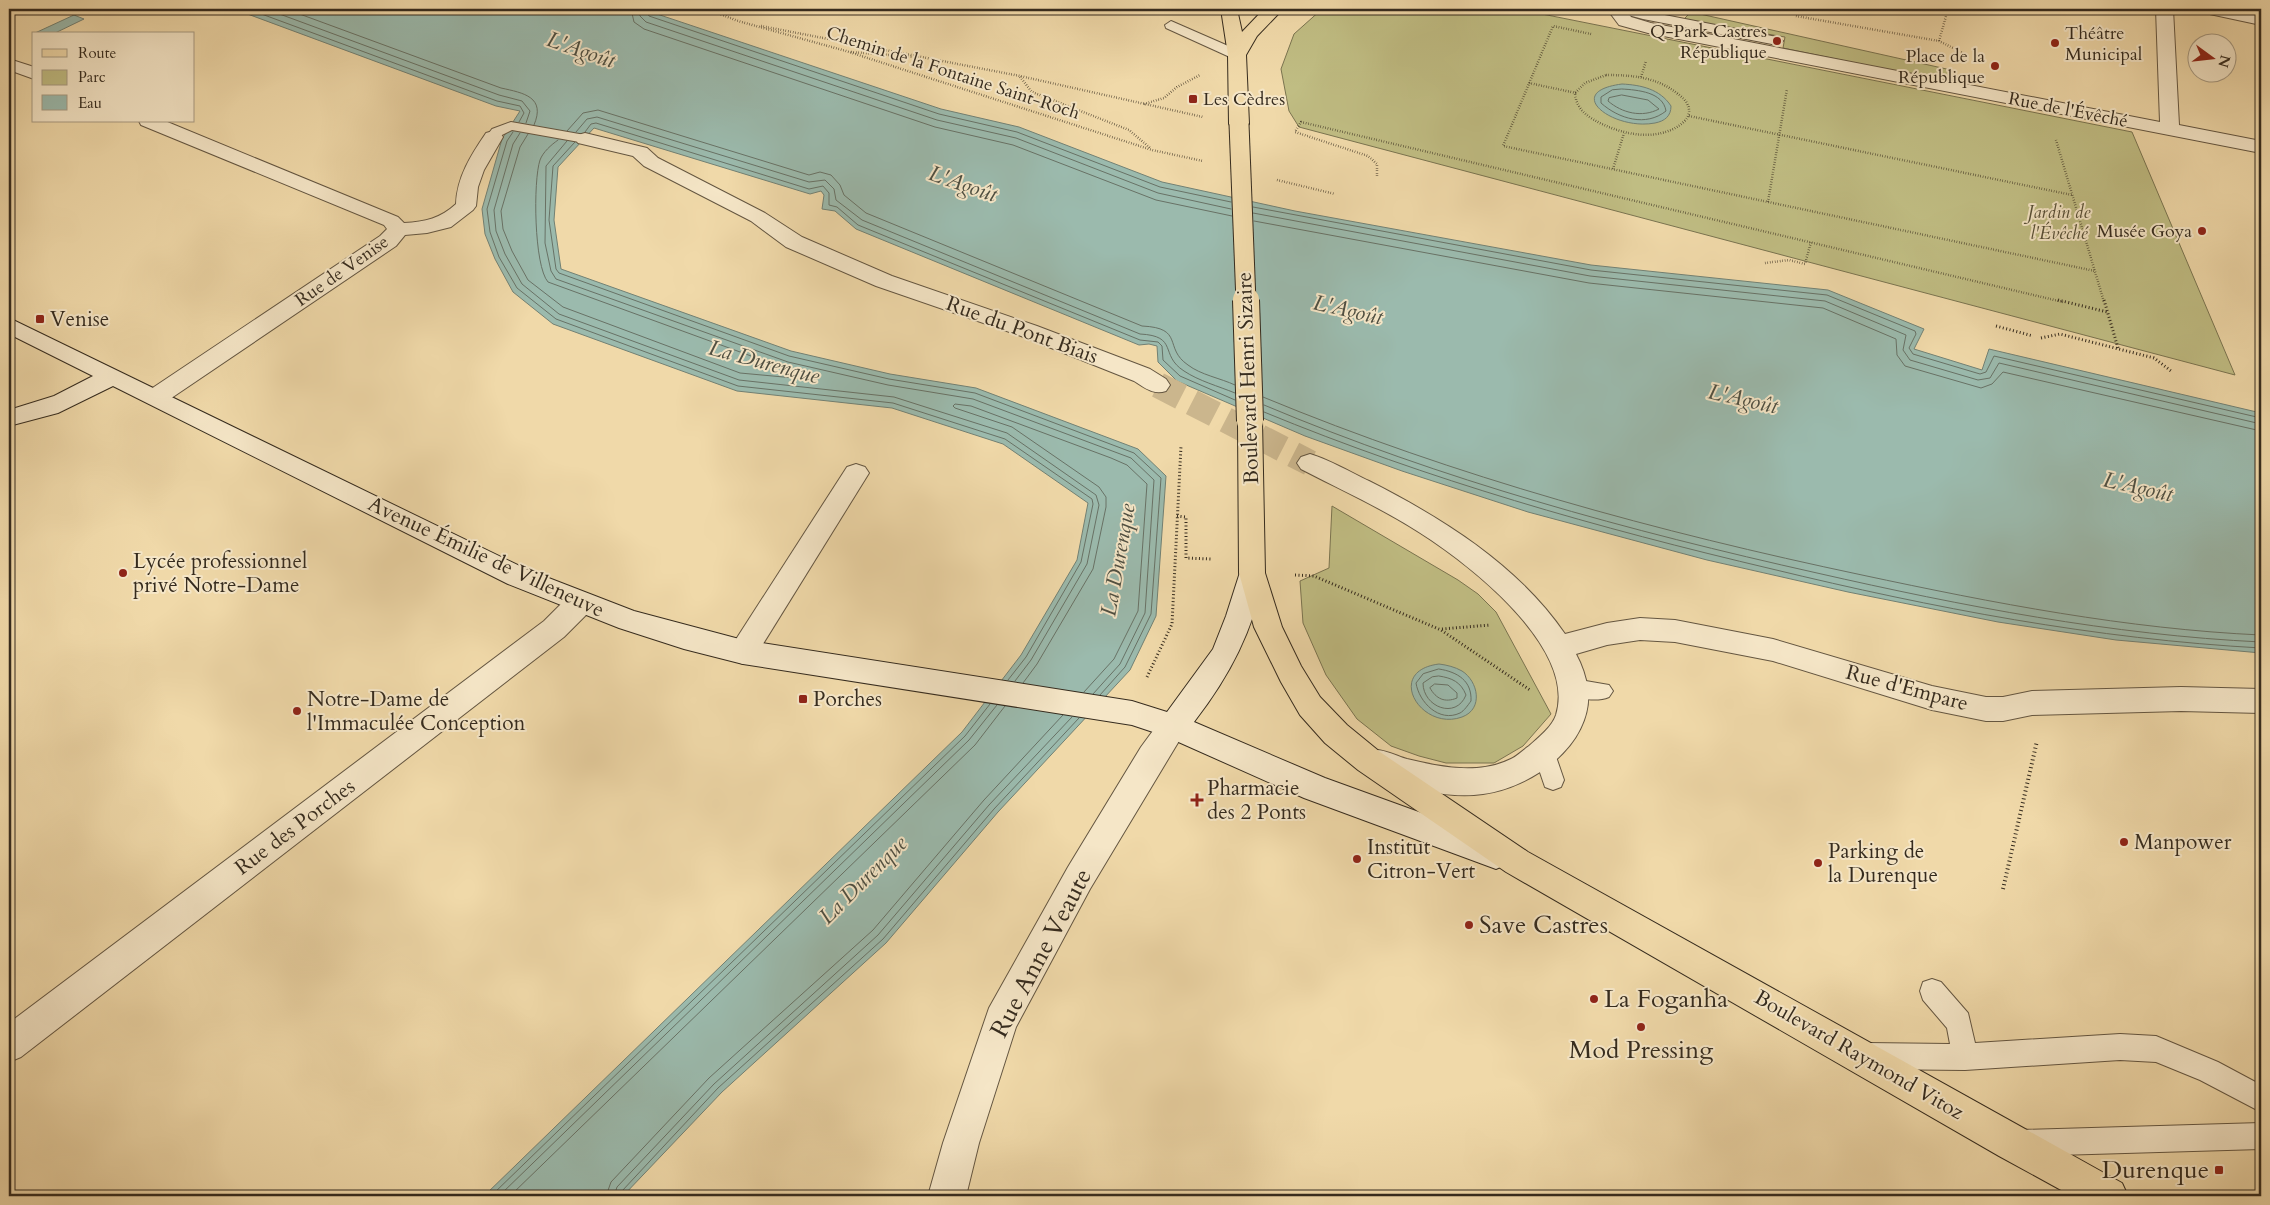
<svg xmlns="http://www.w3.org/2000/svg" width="2270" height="1205" viewBox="0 0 2270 1205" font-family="Cardo,serif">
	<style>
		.green { fill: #c0bd83; stroke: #7a7450 }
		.water { fill: #9bbaad; stroke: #728174 }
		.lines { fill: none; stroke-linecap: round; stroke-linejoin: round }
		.shore { stroke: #687266; stroke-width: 1 }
		.street-tunnel { stroke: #cbb68d; stroke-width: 26; stroke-dasharray: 26 12; stroke-linecap: butt }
		.lane-casing { stroke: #645641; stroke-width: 2 }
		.street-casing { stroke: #645641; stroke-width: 2 }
		.secondary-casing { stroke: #352b1e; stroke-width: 2 }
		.primary-casing { stroke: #352b1e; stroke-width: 2 }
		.path-far2 { stroke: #352b1e; stroke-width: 2.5; stroke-dasharray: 0.5 2; stroke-linecap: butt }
		.path-far1 { stroke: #352b1e; stroke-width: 3; stroke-dasharray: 1 2.5; stroke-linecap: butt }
		.path { stroke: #352b1e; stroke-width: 4; stroke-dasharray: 1 3; stroke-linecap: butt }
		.lane { fill: #f5e6c7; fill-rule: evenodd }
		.street { fill: #f5e6c7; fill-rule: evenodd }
		.secondary { fill: #f5e6c7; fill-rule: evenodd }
		.primary { fill: #f0d9a9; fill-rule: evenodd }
		.primary-bridge-far1-casing { stroke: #352b1e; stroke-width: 21; stroke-linecap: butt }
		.primary-bridge-casing { stroke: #352b1e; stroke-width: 28; stroke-linecap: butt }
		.primary-bridge-far1 { stroke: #f0d9a9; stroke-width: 19 }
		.primary-bridge { stroke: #f0d9a9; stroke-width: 26 }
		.poi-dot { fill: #8f2418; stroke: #f5e6c7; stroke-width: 2 }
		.labels { text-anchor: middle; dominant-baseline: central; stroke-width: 4; stroke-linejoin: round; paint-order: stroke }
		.far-poi-label { font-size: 18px; fill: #352b1e; stroke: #f5e6c7; text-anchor: end }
		.far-street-label { font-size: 18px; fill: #352b1e; stroke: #f5e6c7 }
		.far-park-label { font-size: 18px; font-style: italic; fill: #585037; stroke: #f5e6c7 }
		.poi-label { font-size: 21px; fill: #352b1e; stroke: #f5e6c7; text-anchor: start }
		.street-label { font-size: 21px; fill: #352b1e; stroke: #f5e6c7 }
		.water-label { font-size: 22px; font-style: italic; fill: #4e4f42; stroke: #f5e6c7 }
		.near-poi-label { font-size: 25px; fill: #352b1e; stroke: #f5e6c7; text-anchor: start }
		.near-street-label { font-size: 25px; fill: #352b1e; stroke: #f5e6c7 }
	</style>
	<rect width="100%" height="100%" fill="#f0d9a9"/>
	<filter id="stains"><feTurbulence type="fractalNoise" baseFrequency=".004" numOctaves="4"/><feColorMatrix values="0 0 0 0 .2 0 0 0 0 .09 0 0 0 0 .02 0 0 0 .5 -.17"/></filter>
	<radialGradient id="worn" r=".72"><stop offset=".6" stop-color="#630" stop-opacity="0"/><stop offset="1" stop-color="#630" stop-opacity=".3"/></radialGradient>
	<g class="green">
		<polygon points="1322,9 1517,9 2132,132 2235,375 1299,127 1289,111 1281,69 1294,34"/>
		<polygon points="1691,12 1951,70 1952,83 1783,48 1785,37 1683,20"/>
		<polygon points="1332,506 1458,580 1478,594 1496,612 1551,714 1523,746 1494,763 1446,763 1419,756 1391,746 1357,719 1326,675 1303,623 1300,581 1329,568"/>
	</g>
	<g class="water">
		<polygon points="234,9 642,9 941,109 1019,127 1162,182 1295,211 1591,265 1828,290 1924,329 1914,349 1982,370 1989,349 2261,413 2261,653 2116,640 1998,622 1848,592 1707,560 1528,512 1402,471 1305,436 1177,381 1158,362 1157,346 1149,344 1139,345 856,229 835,211 822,209 824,195 821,191 810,194 594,128 558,167 554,220 561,269 791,351 890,374 976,388 1138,449 1166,476 1156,616 1130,670 998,812 886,943 722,1092 623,1196 484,1196 962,732 1021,655 1077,560 1088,503 1003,444 892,408 737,391 553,324 513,292 495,259 485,234 482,209 502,139 520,111 496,106"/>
		<polygon points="74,15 84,19 53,34 35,33"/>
		<path d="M1622,84C1641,85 1660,89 1671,106C1671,116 1665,121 1655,123C1614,131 1561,92 1622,84Z"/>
		<path d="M1439,664C1447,665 1455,667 1462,671C1478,681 1484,709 1462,717C1421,732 1384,671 1439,664Z"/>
	</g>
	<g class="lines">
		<g class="shore">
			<polyline points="248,9 497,101 520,106 524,113 519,122"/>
			<polyline points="266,9 499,95 522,101 530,111 526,123"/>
			<path d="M286,9L501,88C524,93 546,97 534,125"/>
			<polyline points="631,9 634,22 644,29 935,127 1013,145 1156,200 1232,216"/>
			<polyline points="638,9 640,16 646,22 937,120 1016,138 1158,193 1231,209"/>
			<polyline points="645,9 649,16 939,114 1017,132 1160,187 1231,202"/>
			<path d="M1622,89C1638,90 1663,92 1666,111C1646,127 1619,119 1601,103V97L1612,90Z"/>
			<path d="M1622,95L1648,100L1659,109C1642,118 1622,113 1608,101L1609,98Z"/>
			<path d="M567,131L583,113L598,110L809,175L820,172L831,175L840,185L844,195L866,213L1142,326C1185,328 1163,348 1188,365C1201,375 1220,378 1235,385"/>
			<polyline points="513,132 507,141 487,209 490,232 499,257 517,288 556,319 738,386 893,403 1005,439 1092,499 1093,504 1081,562 1026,657 1008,680"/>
			<path d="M576,132L587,119L597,117L809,182L825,180L834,189L836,200L862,220L1140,334C1179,336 1159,355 1184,371C1199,381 1218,386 1235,393"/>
			<polyline points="585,132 591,124 596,123 809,189 823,186 829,193 829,205 837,207 858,225 1140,340 1158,342 1162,346 1163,360 1180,376 1235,400"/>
			<polyline points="520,133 513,144 494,210 496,231 505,254 522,284 559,314 739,380 894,397 1007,433 1096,495 1099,505 1087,564 1031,660 1015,681"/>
			<path d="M528,134L520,147L501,211L503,229L512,251L528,280L563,307L740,373L816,380L815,376L784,368L548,282C534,266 533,181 540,160C543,152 551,145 558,140"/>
			<polyline points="567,141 546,166 545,243 551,271 556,279 788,362 888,385 973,399 1131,458 1154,480 1145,613 1120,664 1093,694"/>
			<polyline points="575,142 553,166 549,220 556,269 559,273 789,356 889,379 975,393 1134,453 1161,478 1151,614 1125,667 1100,695"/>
			<polyline points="1253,207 1591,270 1827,295 1915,331 1916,334 1909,348 1913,354 1980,374 1986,372 1994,356 2261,418"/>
			<polyline points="1253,213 1590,276 1825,301 1906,335 1903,350 1910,360 1978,380 1990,378 1999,363 2261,424"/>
			<polyline points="1254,221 1589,283 1823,308 1896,339 1897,355 1905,366 1981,388 1992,384 2003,372 2261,431"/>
			<path d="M1263,397C1456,477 1658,532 1862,575C1993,603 2127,629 2261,635"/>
			<path d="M1264,405C1442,480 1629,531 1817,573C1962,606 2112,635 2261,642"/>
			<path d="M1264,412C1429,480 1598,528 1772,569C1933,608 2095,639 2261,648"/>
			<path d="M1439,669C1458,672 1472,681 1471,701C1468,705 1464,711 1460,713C1439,723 1419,702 1416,683L1423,674Z"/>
			<path d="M1439,676C1452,678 1461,682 1466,695C1456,720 1423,707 1423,683L1432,677Z"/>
			<polyline points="1023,683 1037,664 1093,569 1106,507 1106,497 1099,487 1012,427 955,408 953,406 955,404 971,406 1111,458 1127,465 1147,484 1138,611 1114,659 1084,692"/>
			<path d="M1435,684L1448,685L1457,693V698C1445,703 1436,699 1430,688Z"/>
			<polyline points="491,1196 965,736 990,704"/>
			<polyline points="499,1196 969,740 997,705"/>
			<polyline points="510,1196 975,745 1005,706"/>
			<polyline points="606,1196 611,1182 709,1078 873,930 984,800 1063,715"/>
			<polyline points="614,1196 617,1187 714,1084 878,935 989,805 1072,717"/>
			<polyline points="620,1196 622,1191 718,1088 883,939 994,809 1079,718"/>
		</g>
		<polyline class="street-tunnel" points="1158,385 1310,463"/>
		<defs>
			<g id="lane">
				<polygon points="1615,9 1634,9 1777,37 1783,41 1777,45 1643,19 1617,12"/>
				<polygon points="1171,21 1242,52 1244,55 1237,59 1232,58 1166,28 1165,25"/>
				<polygon points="511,122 585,135 592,139 585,143 512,130 502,135 498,140 488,140 486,137 492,129"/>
				<path d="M1574,679L1609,685L1613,691L1609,697C1597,702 1579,699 1567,694L1563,688L1567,682Z"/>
				<polygon points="1544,743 1552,745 1564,780 1561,787 1553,790 1545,787 1533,752 1536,745"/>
				<polygon points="1932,979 1941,982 1968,1013 1975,1043 2120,1034 2156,1036 2218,1062 2261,1085 2261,1112 2200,1080 2156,1062 2120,1060 1965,1070 1867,1069 1858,1065 1854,1056 1858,1047 1867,1043 1950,1044 1947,1028 1923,1000 1920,991 1923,982"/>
				<polygon points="2261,1123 2261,1149 2021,1156 2012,1152 2008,1143 2012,1134 2021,1130"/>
			</g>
			<g id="street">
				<polygon points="1607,9 1625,9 1631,17 1651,23 2160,122 2156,9 2173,9 2179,125 2261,141 2261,153 1648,33 1619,25"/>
				<polygon points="2202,9 2234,9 2261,15 2261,25 2205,13"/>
				<polygon points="9,59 34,67 34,79 9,70"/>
				<path d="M139,121H165L398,217L404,223C425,222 441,218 456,204C457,177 471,155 486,133L493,131L500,133L503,137L484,170L478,187L476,206L473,210L451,227L427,233L405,235L396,246L164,403L156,405L148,403L144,397L148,391L380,236L387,229L384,225L141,125Z"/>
				<path d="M585,133L647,148L658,158L765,213L802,237L892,276L1037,326L1150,369L1166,379L1170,385L1166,391C1153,395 1145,388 1134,381L1021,336L876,286L786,247L751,221L644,166L633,156L578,143L575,139L578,135Z"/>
				<path d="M1310,454C1330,460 1350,472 1369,481C1442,518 1518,565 1565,634L1607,623L1640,618L1675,620L1773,639L1932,686L1986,697H2003L2032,691L2181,687L2261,689V713L2181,711L2032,715L2003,721H1986L1932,710L1773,661L1675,642L1640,640L1607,645L1576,654C1582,665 1586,677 1588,690C1593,745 1531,788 1483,794C1444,800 1400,785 1363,772L1359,763L1363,754C1366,753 1371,750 1374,750C1384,749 1397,756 1407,759C1440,767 1479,775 1511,759C1517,756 1523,750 1529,746C1538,738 1552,727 1556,715C1576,650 1478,572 1431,540C1390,512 1345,492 1301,469L1297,463L1301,457Z"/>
				<polygon points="856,464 865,467 869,473 753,660 743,664 733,660 729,652 733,644 847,467"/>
				<polygon points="579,593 589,596 593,604 589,612 564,637 21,1057 9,1062 9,1023 544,621 569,596"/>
				<polygon points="1173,713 1183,717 1188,726 1090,889 1016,1027 979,1143 966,1196 928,1196 943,1143 989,1008 1068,867 1141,747 1163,717"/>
			</g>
			<path id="secondary" d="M9,318L528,570L634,611L743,640L1132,701L1167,712L1213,649L1226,616L1242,566L1252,563L1262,566L1265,573C1252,632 1231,674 1194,722L1325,778L1507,844L1512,854L1507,864L1496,869L1304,798L1165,736L1132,725L743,664L684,649L619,628L508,584L113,386L58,413L9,426V410L54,396L93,376L9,334Z"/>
			<g id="primary">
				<polygon points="1221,9 1237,9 1242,32 1264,9 1283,9 1257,36 1246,55 1249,124 1246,128 1239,130 1232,128 1229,124 1228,55"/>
				<polygon points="1250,412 1259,415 1262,421 1265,573 1282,627 1301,666 1320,697 1347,725 1380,752 1528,852 2122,1183 2128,1196 2072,1196 1999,1156 1506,872 1358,770 1325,743 1300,715 1281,682 1254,627 1239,573 1238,421 1241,415"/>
			</g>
		</defs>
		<use href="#lane" class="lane-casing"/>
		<use href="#street" class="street-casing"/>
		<use href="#secondary" class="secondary-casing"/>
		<use href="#primary" class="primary-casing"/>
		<g class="path-far2">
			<polyline points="707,9 738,21 846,51 1152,150 1203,161"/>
			<polyline points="1796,16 1939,41 1967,55"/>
			<polyline points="761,26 1020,76 1203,117"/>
			<polyline points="1591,34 1553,26 1503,146 2095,271"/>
			<polyline points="1939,41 1948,9"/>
			<polyline points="851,52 915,57"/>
			<path d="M1606,75C1632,75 1657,77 1678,94C1684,98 1690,105 1689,113C1688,119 1682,124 1677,127C1654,140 1627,135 1604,125C1589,118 1576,110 1575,93L1585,83Z"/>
			<polyline points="1020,77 1032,92 1129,130 1150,148"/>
			<polyline points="1641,77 1646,61"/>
			<polyline points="1529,83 1576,93"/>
			<polyline points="1144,104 1164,98 1177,87 1200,75"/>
			<polyline points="1689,116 2072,195"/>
			<polyline points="2056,140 2104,302"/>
			<polyline points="1613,169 1624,133"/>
			<polyline points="1377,176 1377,164 1368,156 1295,132 1301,122 2063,302"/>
			<polyline points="1277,180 1335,194"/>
			<polyline points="1768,202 1787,89"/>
			<polyline points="1765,263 1789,260 1805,264 1811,242"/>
		</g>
		<g class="path-far1">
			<polyline points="2058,300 2107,312"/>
			<polyline points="2104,300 2118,348"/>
			<polyline points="1996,326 2033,336"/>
			<polyline points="2041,338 2060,334 2154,358 2171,371"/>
			<polyline points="1177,516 1186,517 1186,558 1211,559"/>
			<polyline points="1295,575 1314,576 1441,630 1530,690"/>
			<polyline points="1442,629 1490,625"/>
			<polyline points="1147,677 1172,624 1181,446"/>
		</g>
		<polyline class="path" points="2003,889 2037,741"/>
		<use href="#lane" class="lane"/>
		<use href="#street" class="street"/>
		<use href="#secondary" class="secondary"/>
		<use href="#primary" class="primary"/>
		<defs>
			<polyline id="primary-bridge-far1" points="1239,124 1246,302"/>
			<polyline id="primary-bridge" points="1246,300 1250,421"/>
		</defs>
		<use href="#primary-bridge-far1" class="primary-bridge-far1-casing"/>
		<use href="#primary-bridge" class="primary-bridge-casing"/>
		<use href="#primary-bridge-far1" class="primary-bridge-far1"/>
		<use href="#primary-bridge" class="primary-bridge"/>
	</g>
	<g class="poi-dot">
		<circle cx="1777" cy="41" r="5"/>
		<circle cx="2055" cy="43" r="5"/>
		<circle cx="1995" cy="66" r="5"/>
		<rect x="1188" y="94" width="10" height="10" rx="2.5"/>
		<circle cx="2202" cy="231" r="5"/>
		<rect x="35" y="314" width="10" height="10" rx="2.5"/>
		<circle cx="123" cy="573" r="5"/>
		<rect x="798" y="694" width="10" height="10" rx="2.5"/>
		<circle cx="297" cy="711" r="5"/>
		<path d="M1194.5 792.5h5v5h5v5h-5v5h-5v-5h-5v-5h5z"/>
		<circle cx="2124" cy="842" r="5"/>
		<circle cx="1357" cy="859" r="5"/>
		<circle cx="1818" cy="863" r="5"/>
		<circle cx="1469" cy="925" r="5"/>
		<circle cx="1594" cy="999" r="5"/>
		<circle cx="1641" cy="1027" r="5"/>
		<rect x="2214" y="1165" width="10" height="10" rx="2.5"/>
	</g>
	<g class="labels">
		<g class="far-poi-label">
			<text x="1767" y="31">Q-Park Castres<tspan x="1767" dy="21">République</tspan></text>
			<text x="2065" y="33" text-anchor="start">Théâtre<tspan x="2065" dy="21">Municipal</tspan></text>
			<text x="1985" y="56">Place de la<tspan x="1985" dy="21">République</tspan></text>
			<text x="1203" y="99" text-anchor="start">Les Cèdres</text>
			<text x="2192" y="231">Musée Goya</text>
		</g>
		<g class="far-street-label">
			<text transform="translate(953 73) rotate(18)">Chemin de la Fontaine Saint-Roch</text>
			<text transform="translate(2068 110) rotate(11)">Rue de l'Évêché</text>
			<text transform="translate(342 271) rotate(-35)">Rue de Venise</text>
		</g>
		<g class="far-park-label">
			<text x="2059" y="212">Jardin de<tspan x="2059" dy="21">l'Évêché</tspan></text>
		</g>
		<g class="poi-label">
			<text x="50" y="319">Venise</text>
			<text x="133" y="561">Lycée professionnel<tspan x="133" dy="24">privé Notre-Dame</tspan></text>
			<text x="307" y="699">Notre-Dame de<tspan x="307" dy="24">l'Immaculée Conception</tspan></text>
			<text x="813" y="699">Porches</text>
			<text x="1207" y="788">Pharmacie<tspan x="1207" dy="24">des 2 Ponts</tspan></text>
			<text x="2134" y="842">Manpower</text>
			<text x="1367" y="847">Institut<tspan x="1367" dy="24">Citron-Vert</tspan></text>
			<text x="1828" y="851">Parking de<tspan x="1828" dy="24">la Durenque</tspan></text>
		</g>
		<g class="street-label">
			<text transform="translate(1022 330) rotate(20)">Rue du Pont Biais</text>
			<text transform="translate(1248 378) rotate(-92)">Boulevard Henri Sizaire</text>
			<text transform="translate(486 557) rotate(25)">Avenue Émilie de Villeneuve</text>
			<text transform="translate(1907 688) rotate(15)">Rue d'Empare</text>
			<text transform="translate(295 827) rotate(-37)">Rue des Porches</text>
			<text transform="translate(1859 1055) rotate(30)">Boulevard Raymond Vitoz</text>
		</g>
		<g class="water-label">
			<text transform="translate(581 50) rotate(19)">L'Agoût</text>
			<text transform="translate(963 184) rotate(19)">L'Agoût</text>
			<text transform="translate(1348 310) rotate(13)">L'Agoût</text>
			<text transform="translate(764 362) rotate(15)">La Durenque</text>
			<text transform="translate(1743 399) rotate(13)">L'Agoût</text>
			<text transform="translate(2138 487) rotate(13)">L'Agoût</text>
			<text transform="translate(1118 560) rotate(-80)">La Durenque</text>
			<text transform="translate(863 880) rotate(-45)">La Durenque</text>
		</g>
		<g class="near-poi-label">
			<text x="1479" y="925">Save Castres</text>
			<text x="1604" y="999">La Foganha</text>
			<text x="1641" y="1050" text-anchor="middle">Mod Pressing</text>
			<text x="2209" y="1170" text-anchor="end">Durenque</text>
		</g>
		<g class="near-street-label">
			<text transform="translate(1041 953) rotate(-62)">Rue Anne Veaute</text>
		</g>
	</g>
	<rect width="2270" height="1205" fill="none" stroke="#f0d9a9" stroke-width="30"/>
	<rect x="10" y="10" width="2250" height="1185" fill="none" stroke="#352b1e" stroke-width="2.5"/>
	<rect x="15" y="15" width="2240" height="1175" fill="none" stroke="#352b1e"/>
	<rect x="32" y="32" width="162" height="90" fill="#f5e6c7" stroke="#a89b83"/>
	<rect x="42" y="49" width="25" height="8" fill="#f0d9a9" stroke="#a89b83"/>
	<text x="78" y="58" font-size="15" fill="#352b1e">Route</text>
	<rect x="42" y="70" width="25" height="15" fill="#c0bd83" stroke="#a89b83"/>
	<text x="78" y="82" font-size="15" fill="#352b1e">Parc</text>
	<rect x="42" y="95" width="25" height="15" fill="#9bbaad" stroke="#a89b83"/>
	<text x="78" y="108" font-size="15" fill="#352b1e">Eau</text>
	<g transform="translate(2212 58) rotate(105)"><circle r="24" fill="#f5e6c7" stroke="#a89b83"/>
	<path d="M0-4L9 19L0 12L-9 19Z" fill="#8f2418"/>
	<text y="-8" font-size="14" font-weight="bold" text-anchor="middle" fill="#352b1e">N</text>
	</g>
	<rect width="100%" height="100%" filter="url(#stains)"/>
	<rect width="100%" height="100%" fill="url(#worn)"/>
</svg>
